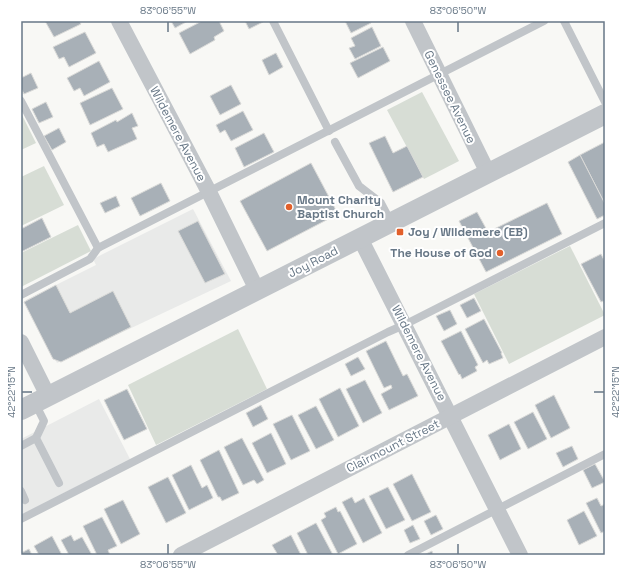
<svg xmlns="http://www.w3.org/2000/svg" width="626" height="576" viewBox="0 0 626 576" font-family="'Space Grotesk',sans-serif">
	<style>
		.built { fill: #e9eae9 }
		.green { fill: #d7ddd5 }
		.building { fill: #a8b0b7; stroke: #dadad8 }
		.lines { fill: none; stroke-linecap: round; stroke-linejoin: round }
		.service { stroke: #c1c5c9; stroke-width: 8 }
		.minor { stroke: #c1c5c9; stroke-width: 16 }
		.tertiary { stroke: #c1c5c9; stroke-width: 20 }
		.ticks { fill: none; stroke: #677786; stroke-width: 1.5 }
		.poi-dot { fill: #e2602b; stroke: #fff; stroke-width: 1.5 }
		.labels { text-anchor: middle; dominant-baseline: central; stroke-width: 4; stroke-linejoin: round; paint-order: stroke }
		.street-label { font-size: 12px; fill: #677786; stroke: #fff }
		.poi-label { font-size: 12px; font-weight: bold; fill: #677786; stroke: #fff; text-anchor: start }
		.neatline { fill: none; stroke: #677786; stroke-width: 1.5 }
		.ticks-label { font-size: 10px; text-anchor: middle; fill: #677786 }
	</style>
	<rect width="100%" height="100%" fill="#f8f8f5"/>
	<g class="built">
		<polygon points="193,209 231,281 57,363 26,300 96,265 93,259"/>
		<polygon points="99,399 130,459 21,515 21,439"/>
	</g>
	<g class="green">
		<polygon points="422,92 459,161 424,179 387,110"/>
		<polygon points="21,113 36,143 21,150"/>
		<polygon points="44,166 64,205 21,226 21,177"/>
		<polygon points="78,225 91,251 21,287 21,253"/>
		<polygon points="570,246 605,315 509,364 474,294"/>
		<polygon points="238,329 267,389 156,445 128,385"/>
	</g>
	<g class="building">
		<polygon points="45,21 79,21 81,24 54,37"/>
		<polygon points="171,21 188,21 175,28"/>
		<polygon points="202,21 219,21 224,31 214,37 215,40 190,54 179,33"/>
		<polygon points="245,21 262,21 263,22 249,29"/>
		<polygon points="345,21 370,21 371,23 351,33"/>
		<polygon points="372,27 381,46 355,59 349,48 355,46 351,38"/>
		<polygon points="85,32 96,53 69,67 64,57 59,59 53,47"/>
		<polygon points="383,47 390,61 358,78 350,63"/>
		<polygon points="276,53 283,67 269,75 262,60"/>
		<polygon points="99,61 110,82 84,96 80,88 74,91 67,78"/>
		<polygon points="31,73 38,88 24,94 21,88 21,78"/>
		<polygon points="231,85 241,104 220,115 210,96"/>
		<polygon points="112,88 123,109 90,125 80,103"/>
		<polygon points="46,102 53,117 39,123 32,109"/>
		<polygon points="243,111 253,130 231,141 225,130 220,133 216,125"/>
		<polygon points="132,113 138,126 132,128 137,139 108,152 104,144 97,147 91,133 116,120 117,122"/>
		<polygon points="59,128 66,142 52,150 44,136"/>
		<polygon points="264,133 274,152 244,167 235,148"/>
		<polygon points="385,136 393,153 407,146 423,177 393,192 369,143"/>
		<polygon points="605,142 605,204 580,155"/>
		<polygon points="580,155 605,204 605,215 597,219 568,162"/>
		<polygon points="311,163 338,214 267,251 240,201"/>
		<polygon points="161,183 170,201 140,216 131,198"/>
		<polygon points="116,196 120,206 105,213 100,203"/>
		<polygon points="547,203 562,234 486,272 459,221 477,212 488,232"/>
		<polygon points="42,218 51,237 21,252 21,229"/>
		<polygon points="198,221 225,274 205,283 178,231"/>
		<polygon points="601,254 605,262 605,305 603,301 601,302 581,264"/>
		<polygon points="56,285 70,313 113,291 131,327 61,362 53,359 24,302"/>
		<polygon points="474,298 481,311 467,318 460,305"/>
		<polygon points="450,310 457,324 444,331 436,316"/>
		<polygon points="484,319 502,353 501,353 503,358 489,364 487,360 483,363 465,329"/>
		<polygon points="461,331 478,365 475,367 477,371 462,379 460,374 459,375 441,341"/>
		<polygon points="386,341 403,376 407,374 418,396 389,410 381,394 392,388 391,385 384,388 366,351"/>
		<polygon points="358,357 365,369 351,376 345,364"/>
		<polygon points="365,380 382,413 363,423 346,389"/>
		<polygon points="340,388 359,426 338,437 319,399"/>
		<polygon points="127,389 147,429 124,440 104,400"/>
		<polygon points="554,395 570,428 551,438 535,405"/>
		<polygon points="261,405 268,419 253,427 246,413"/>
		<polygon points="316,406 334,440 316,449 298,415"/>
		<polygon points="533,412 547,439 528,449 514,422"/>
		<polygon points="292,415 310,451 291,460 273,424"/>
		<polygon points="509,424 521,449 500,460 488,435"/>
		<polygon points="271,433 286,464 267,473 252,443"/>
		<polygon points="242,438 264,480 257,484 254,480 243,485 224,447"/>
		<polygon points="572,446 578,459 563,467 556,453"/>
		<polygon points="219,450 239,493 222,501 220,497 218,497 200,460"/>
		<polygon points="595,464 605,482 592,488 583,470"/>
		<polygon points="191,465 202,488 207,485 213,498 189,510 172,475"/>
		<polygon points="412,474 431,512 412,521 393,484"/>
		<polygon points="168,477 186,513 166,523 148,487"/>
		<polygon points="388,487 405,520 386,529 369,496"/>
		<polygon points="352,497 355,503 364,498 382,533 363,543 342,502"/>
		<polygon points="597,498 601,506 605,504 605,531 601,533 586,503"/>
		<polygon points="123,500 140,534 121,544 104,509"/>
		<polygon points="336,507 338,512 340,511 357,544 338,554 321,520 326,517 324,513"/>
		<polygon points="584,511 597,536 579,545 567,520"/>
		<polygon points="436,515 443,529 431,535 424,521"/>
		<polygon points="102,517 117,546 108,550 110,555 97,555 83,526"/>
		<polygon points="316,523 333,555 308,555 297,533"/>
		<polygon points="413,525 420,539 410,543 404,530"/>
		<polygon points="71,535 74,541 82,537 92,555 69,555 61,540"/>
		<polygon points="291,535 301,555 278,555 272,545"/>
		<polygon points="52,536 62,555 39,555 34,546"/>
		<polygon points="29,549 32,555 21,555 21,553"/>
		<polygon points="432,551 433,555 424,555"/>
	</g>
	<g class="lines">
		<g class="service">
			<polyline points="273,21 329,131"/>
			<polyline points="564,21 605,102"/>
			<polyline points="21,101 98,248"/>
			<polyline points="335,142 359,186 381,203 391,222"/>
			<polyline points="21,295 90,259 98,248 544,21"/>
			<polyline points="35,403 44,421 36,438 59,483"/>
			<polyline points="21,446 36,438"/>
			<polyline points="21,491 25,500"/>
			<polyline points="21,519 388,332 404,325 605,223"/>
			<polyline points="408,555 605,454"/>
		</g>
		<g class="minor">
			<polyline points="119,21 209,192 257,290"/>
			<polyline points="413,21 488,173"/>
			<polyline points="360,238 520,555"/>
			<polyline points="21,342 48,396"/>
			<polyline points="181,555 605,337"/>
		</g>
		<polyline class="tertiary" points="21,410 605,114"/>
	</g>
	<path class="ticks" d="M168,22V32M458,22V32M22,392H32M594,392H604M168,544V554M458,544V554"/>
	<g class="poi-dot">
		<circle cx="289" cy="207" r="4"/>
		<rect x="396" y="228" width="8" height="8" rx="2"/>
		<circle cx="500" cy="253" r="4"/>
	</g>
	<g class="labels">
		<g class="street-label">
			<text transform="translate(450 97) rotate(64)">Genessee Avenue</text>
			<text transform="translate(178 134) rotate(62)">Wildemere Avenue</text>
			<text transform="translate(313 262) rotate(-27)">Joy Road</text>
			<text transform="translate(419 353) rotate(63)">Wildemere Avenue</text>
			<text transform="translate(393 446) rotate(-27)">Clairmount Street</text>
		</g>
		<g class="poi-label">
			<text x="297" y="200">Mount Charity<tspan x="297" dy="14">Baptist Church</tspan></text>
			<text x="408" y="232">Joy / Wildemere (EB)</text>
			<text x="492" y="253" text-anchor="end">The House of God</text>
		</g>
	</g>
	<rect width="626" height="576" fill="none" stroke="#ffffff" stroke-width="44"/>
	<rect x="22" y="22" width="582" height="532" class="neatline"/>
	<g class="ticks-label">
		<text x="168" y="14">83°06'55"W</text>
		<text x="458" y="14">83°06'50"W</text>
		<text transform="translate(11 392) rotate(-90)" y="4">42°22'15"N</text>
		<text transform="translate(615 392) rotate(-90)" y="4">42°22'15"N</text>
		<text x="168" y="568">83°06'55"W</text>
		<text x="458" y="568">83°06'50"W</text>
	</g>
</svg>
